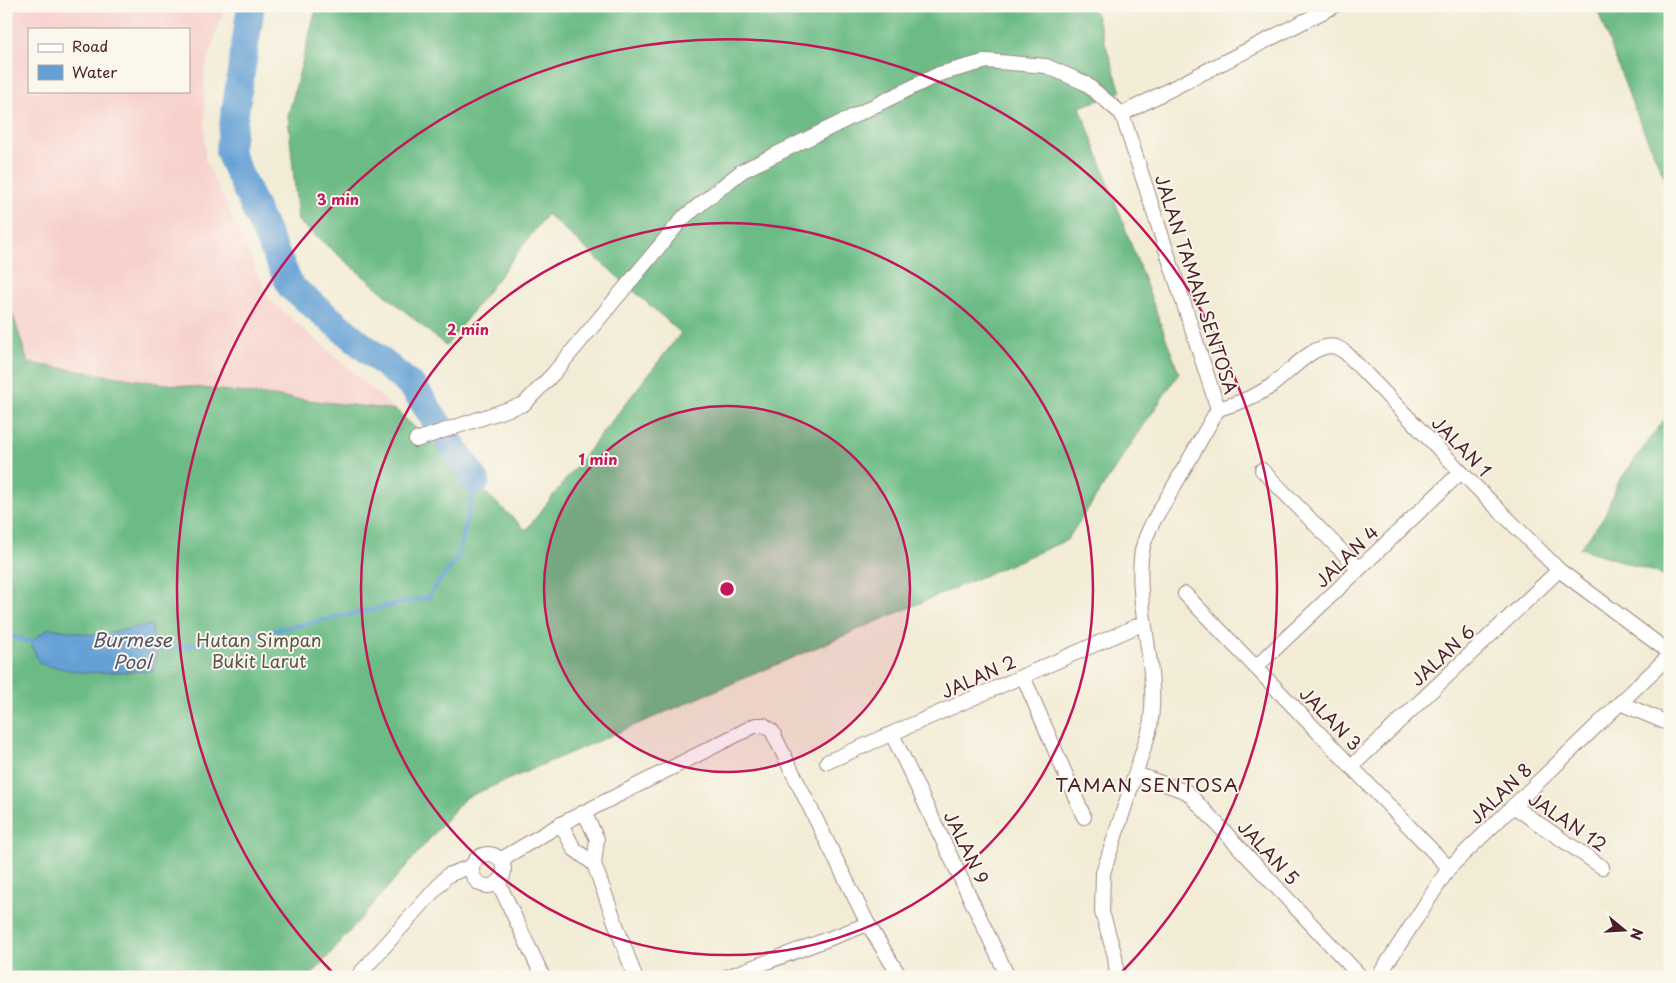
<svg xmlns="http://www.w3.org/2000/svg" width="1676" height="983" viewBox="0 0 1676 983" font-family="'Playpen Sans',sans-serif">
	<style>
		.built { fill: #f7d0cc; fill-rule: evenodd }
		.forest { fill: #6cbb86; stroke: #5b6d58 }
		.water { fill: #65a0d5; stroke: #586080 }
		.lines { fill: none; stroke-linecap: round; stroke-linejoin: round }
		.stream { stroke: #65a0d5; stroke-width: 4.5 }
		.river { stroke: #65a0d5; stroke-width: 28 }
		.street-casing { stroke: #9e8680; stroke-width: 16 }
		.street { stroke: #fff; stroke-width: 14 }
		.ring { fill: none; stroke: #c2185b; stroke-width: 2.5 }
		.labels { text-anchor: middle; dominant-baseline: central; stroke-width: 4; stroke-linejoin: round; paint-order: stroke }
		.street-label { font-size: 18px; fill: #4a1f2b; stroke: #fbf7ec }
		.park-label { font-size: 18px; fill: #5c574e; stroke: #fbf7ec }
		.water-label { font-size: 19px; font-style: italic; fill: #55536f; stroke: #fbf7ec }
		.neighbourhood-label { font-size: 19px; letter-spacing: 1px; fill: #4a1f2b; stroke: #fbf7ec }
		.centre { fill: #c2185b; stroke: #fbf7ec; stroke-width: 2.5 }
		.ring-label { font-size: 15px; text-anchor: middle; font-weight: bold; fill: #c2185b; stroke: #fbf7ec; stroke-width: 4; stroke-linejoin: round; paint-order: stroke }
	</style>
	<rect width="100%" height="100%" fill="#fbf7ec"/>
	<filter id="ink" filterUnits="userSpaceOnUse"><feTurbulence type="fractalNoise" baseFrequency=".02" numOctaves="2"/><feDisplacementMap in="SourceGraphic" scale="10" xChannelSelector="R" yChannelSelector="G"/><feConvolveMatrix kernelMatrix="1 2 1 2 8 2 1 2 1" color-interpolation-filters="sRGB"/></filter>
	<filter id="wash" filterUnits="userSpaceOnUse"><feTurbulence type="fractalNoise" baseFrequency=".0096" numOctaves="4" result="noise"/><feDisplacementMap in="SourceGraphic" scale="20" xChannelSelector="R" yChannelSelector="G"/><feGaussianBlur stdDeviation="1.12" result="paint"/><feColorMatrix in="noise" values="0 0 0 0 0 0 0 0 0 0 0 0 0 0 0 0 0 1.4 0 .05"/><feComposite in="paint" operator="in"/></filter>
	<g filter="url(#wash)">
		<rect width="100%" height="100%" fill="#f2ecd6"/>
		<path class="built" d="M6,6H225L204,72L205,159L270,300L396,410L158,383L28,363L6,292ZM29,29H189V91H29Z"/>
		<g class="forest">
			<polygon points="317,6 1093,6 1121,92 1080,107 1179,373 1067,540 465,798 310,977 6,977 6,292 28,363 158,383 396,410 526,530 681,333 547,214 446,346 298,221 288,116"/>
			<polygon points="1596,6 1670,6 1670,190 1635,111"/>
			<polygon points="1670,412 1670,577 1580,548 1604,517 1617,484"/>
		</g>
		<polygon class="water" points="151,625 157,651 153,671 85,673 40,664 30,642 49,628 93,635"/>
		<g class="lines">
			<g class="stream">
				<polyline points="6,635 35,643"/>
				<polyline points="152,651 233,639 427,598 458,557 476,481"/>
			</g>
			<polyline class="river" points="251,6 229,152 291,287 414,388 476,481"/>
		</g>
	</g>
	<g filter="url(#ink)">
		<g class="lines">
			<defs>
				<g id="street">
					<polyline points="1122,114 1334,6"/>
					<path d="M1218,409C1236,404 1253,398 1268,388C1286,377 1313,341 1336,347C1339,348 1343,351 1346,353L1461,472L1559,570L1670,653"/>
					<polyline points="416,440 524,404 553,374 683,218 742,171 939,74 987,61 1046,66 1085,83 1122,114"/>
					<polyline points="1262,470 1359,569"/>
					<polyline points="1185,594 1449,868"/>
					<polyline points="1256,667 1461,472"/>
					<polyline points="1023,676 1084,817"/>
					<polyline points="1620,703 1670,724"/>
					<polyline points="892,734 1008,977"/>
					<polyline points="827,762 1144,623"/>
					<polyline points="1351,767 1559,570"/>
					<polyline points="1136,774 1187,792 1361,977"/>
					<polyline points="1513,806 1602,867"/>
					<polyline points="584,812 597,839 594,864 635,977"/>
					<polyline points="561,824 574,849 594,864"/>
					<circle cx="488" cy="870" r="16"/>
					<polyline points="500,860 561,824 756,725 764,725 772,731 868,924 900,977"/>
					<polyline points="498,882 543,977"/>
					<polyline points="357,977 448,875 472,866"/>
					<polyline points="727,977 868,924"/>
					<path d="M1117,977L1115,956L1102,912L1103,873L1149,732C1161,674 1136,616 1141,558C1143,533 1161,509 1173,488C1188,462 1203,435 1218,409L1122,114"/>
					<polyline points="1378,977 1449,868 1670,655"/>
				</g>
			</defs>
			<use href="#street" class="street-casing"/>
			<use href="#street" class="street"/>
		</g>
	</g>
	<circle cx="727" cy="589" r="183" fill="#c2185b" fill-opacity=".12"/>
	<g class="ring">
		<circle cx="727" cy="589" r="183"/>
		<circle cx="727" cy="589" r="366"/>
		<path d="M335 975A550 550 0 1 1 1119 975"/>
	</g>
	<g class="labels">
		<g class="street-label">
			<text transform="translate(1197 284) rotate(72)">JALAN TAMAN SENTOSA</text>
			<text transform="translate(1462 446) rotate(46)">JALAN 1</text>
			<text transform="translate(1346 556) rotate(-44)">JALAN 4</text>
			<text transform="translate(1442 655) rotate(-43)">JALAN 6</text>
			<text transform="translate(978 676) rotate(-24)">JALAN 2</text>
			<text transform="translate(1331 718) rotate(46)">JALAN 3</text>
			<text transform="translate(1500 793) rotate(-44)">JALAN 8</text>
			<text transform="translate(1568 821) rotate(34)">JALAN 12</text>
			<text transform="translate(967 847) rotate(64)">JALAN 9</text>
			<text transform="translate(1269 852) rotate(47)">JALAN 5</text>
		</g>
		<g class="park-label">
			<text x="259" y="639">Hutan Simpan<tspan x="259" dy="21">Bukit Larut</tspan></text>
		</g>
		<g class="water-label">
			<text x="132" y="639">Burmese<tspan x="132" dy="22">Pool</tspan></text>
		</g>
		<g class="neighbourhood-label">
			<text x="1147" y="784">TAMAN SENTOSA</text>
		</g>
	</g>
	<circle cx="727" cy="589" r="8" class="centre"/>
	<g class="ring-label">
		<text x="338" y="205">3 min</text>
		<text x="468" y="335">2 min</text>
		<text x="598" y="465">1 min</text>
	</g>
	<rect width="1676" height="983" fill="none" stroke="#fbf7ec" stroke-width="25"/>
	<rect x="28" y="28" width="162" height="65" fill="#fbf7ec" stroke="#b4a19f"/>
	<rect x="38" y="44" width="25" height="8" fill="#ffffff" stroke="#b4a19f"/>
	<text x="72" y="52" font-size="15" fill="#4a1f2b">Road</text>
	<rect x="38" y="65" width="25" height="15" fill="#65a0d5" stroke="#b4a19f"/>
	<text x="72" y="78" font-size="15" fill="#4a1f2b">Water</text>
	<g transform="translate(1624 930) rotate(108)" stroke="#fbf7ec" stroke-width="4" paint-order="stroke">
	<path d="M0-4L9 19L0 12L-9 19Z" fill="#4a1f2b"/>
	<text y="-8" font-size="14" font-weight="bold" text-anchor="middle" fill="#4a1f2b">N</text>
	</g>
</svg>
